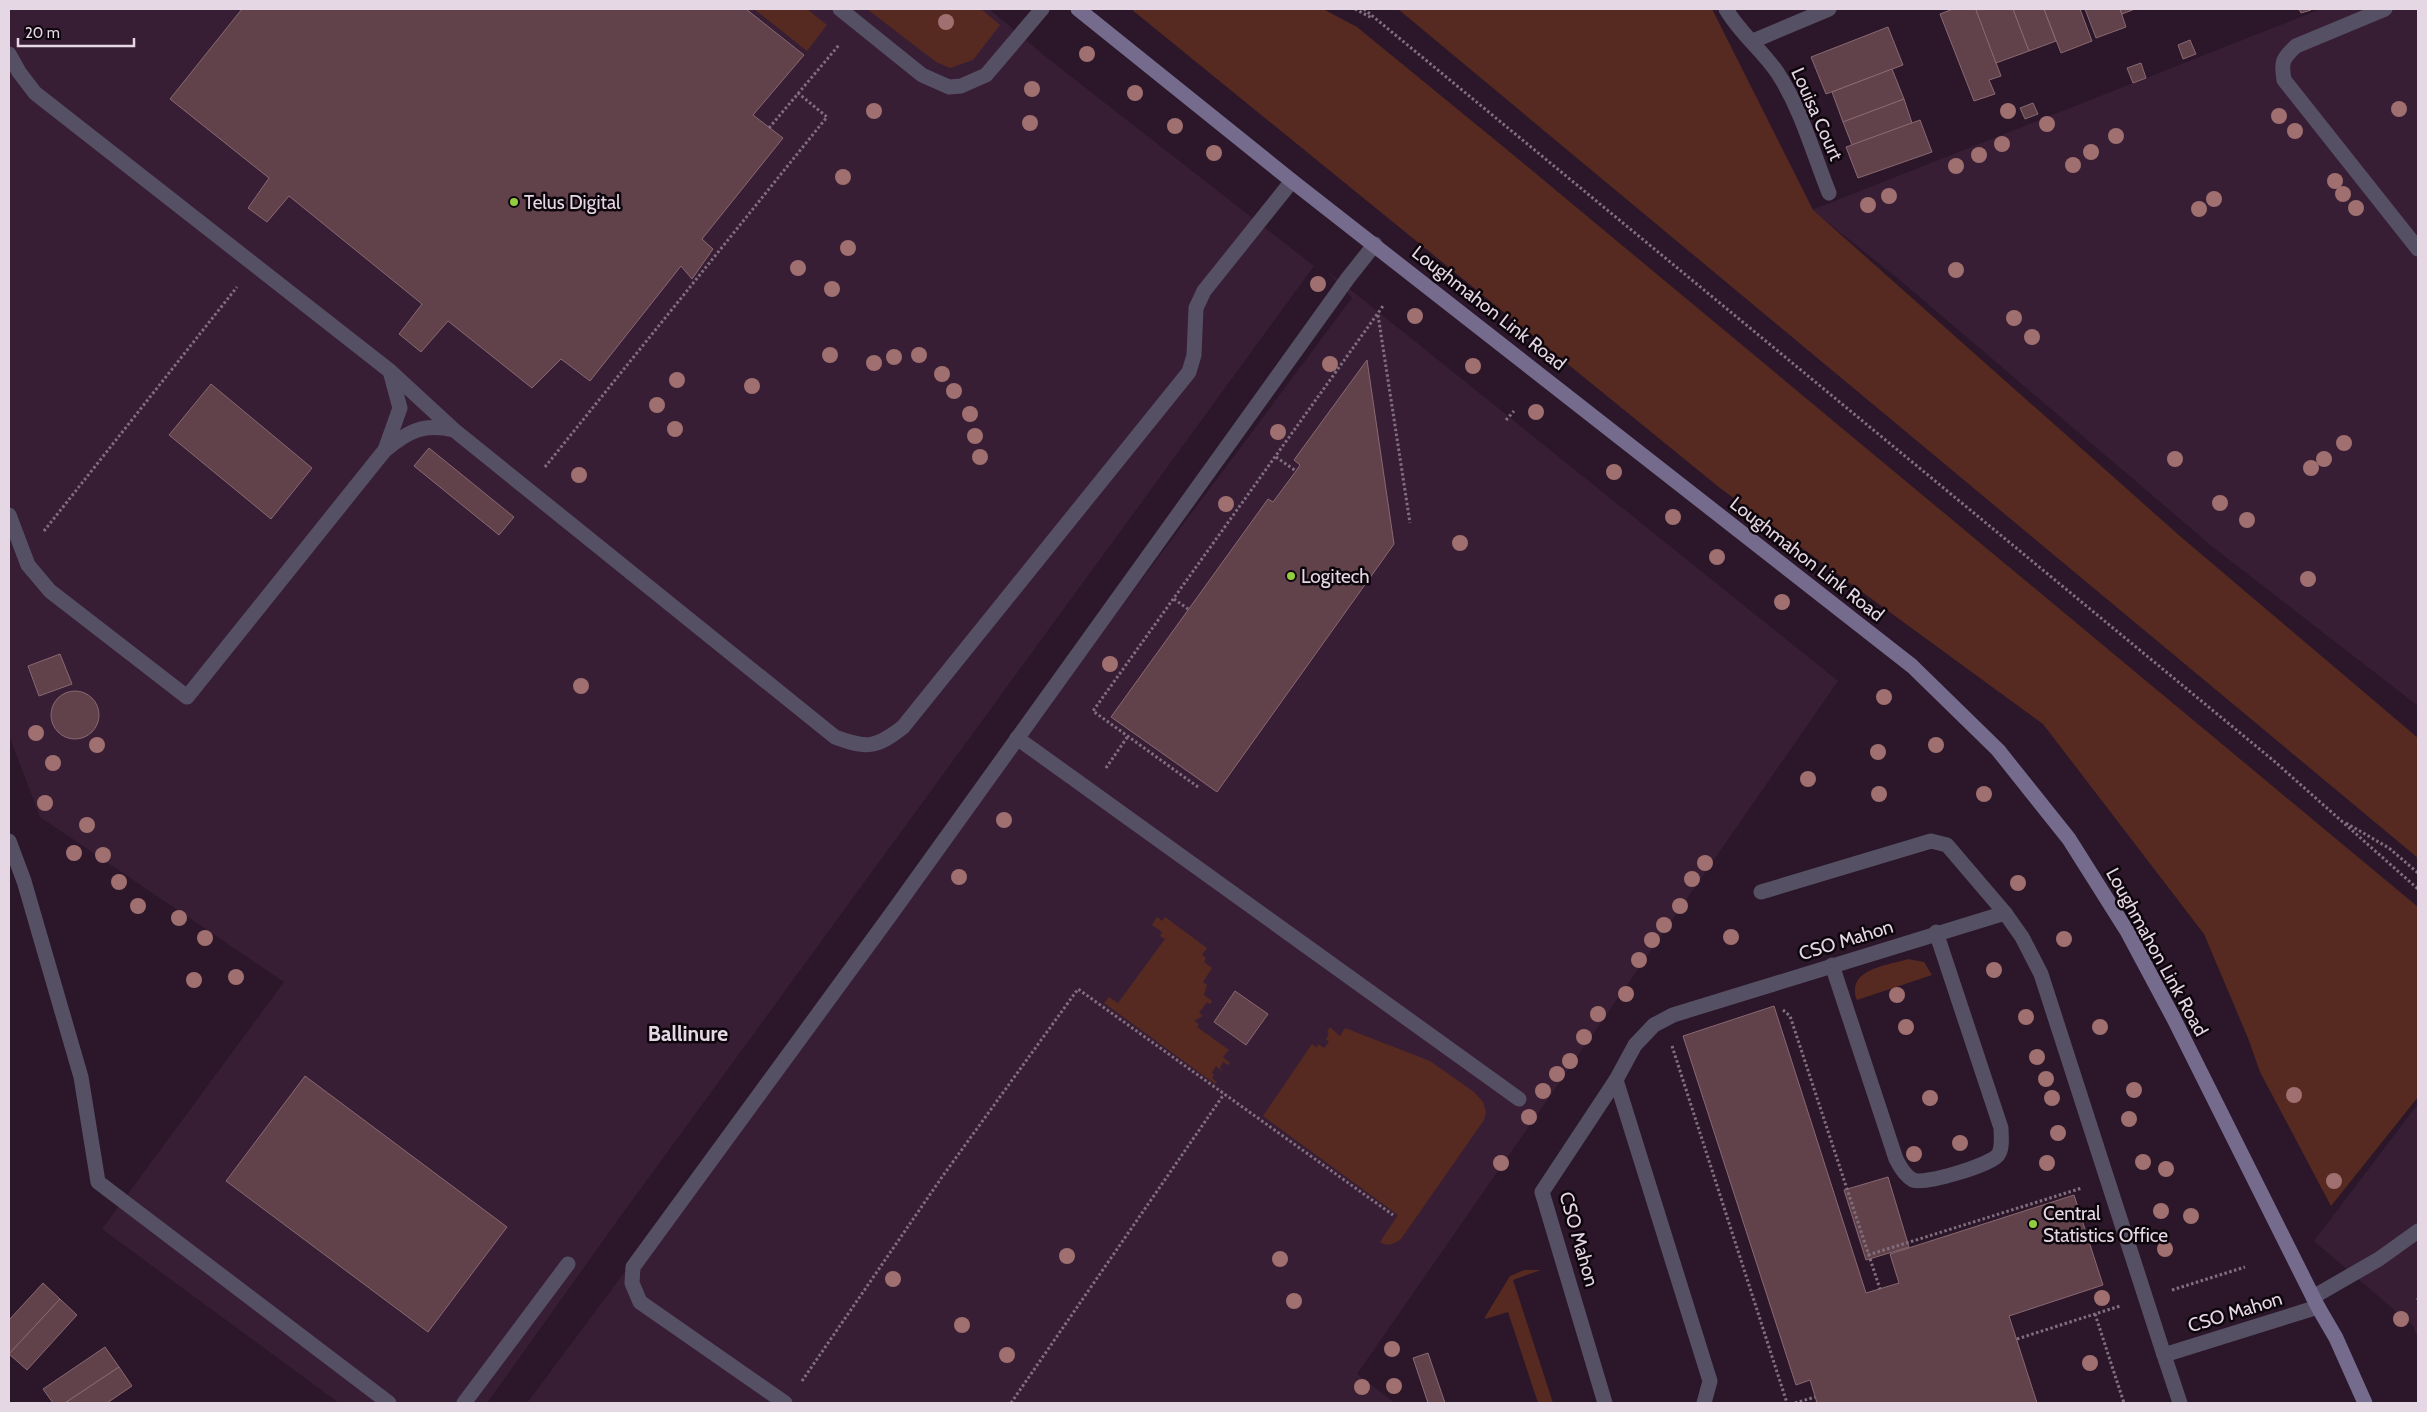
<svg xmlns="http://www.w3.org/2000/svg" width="2427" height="1412" viewBox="0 0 2427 1412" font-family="Cabin,sans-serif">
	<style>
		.built { fill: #371e35 }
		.green { fill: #572a21 }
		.building { fill: #61424a; stroke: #896871 }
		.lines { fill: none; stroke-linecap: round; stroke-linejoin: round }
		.path { stroke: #816f7f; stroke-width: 3; stroke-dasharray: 2.5 2.5; stroke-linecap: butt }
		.lane { stroke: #565065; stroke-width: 15 }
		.street { stroke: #565065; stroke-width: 15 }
		.secondary { stroke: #746b8d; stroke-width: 15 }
		.tree { fill: #9f706f }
		.poi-dot { fill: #92cd3f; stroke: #0e060d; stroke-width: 2 }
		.labels { text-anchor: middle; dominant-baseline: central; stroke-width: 5; stroke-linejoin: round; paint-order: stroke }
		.street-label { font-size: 19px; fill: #e5d7e3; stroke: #0e060d }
		.poi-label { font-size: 19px; fill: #e5d7e3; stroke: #0e060d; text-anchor: start }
		.quarter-label { font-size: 21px; font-weight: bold; fill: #e5d7e3; stroke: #0e060d }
	</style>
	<rect width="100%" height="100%" fill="#2b1729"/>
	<g class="built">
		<polygon points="9,9 989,9 1046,57 1314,266 620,1217 487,1403 339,1403 102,1229 284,982 40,817 9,735"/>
		<polygon points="2321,9 2418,9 2418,706 2214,548 1901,281 1812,210"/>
		<polygon points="1326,270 1838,681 1357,1374 1395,1403 527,1403 1352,298"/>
		<polygon points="2418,1104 2418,1338 2413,1326 2314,1241"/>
	</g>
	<g class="green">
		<polygon points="754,9 807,9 827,25 807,51"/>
		<polygon points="867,9 981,9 1000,25 973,60 950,68 936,62"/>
		<polygon points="1131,9 1323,9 1357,27 1511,153 2418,907 2418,1097 2331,1206 2260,1072 2248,1038 2204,934 2043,724 1720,488"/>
		<polygon points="1398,9 1712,9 1813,210 2181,537 2418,738 2418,858"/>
		<polygon points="1157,917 1162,921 1165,917 1207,948 1202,955 1206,958 1204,962 1212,968 1203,982 1207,985 1204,995 1212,1001 1210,1004 1207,1002 1199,1013 1203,1016 1194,1021 1199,1024 1197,1027 1229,1050 1223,1057 1230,1063 1228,1065 1223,1062 1220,1067 1223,1072 1216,1066 1212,1073 1214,1075 1212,1078 1217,1082 1215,1084 1104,1003 1109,997 1118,1003 1165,939 1160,936 1162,932 1152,925"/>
		<path d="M1908,959L1924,962L1932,975L1857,1000C1846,969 1886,966 1908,959Z"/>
		<path d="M1330,1027L1340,1036L1345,1028L1430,1061L1474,1092L1483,1102L1486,1112L1484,1120L1401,1239C1394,1244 1388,1247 1380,1242L1398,1215L1263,1116L1312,1044L1317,1048L1318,1044L1324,1048L1329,1042L1326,1039L1329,1034L1327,1032Z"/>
		<polygon points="1524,1270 1541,1270 1513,1280 1553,1403 1538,1403 1508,1312 1485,1319 1485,1317 1510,1276"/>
	</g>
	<g class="building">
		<polygon points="242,9 746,9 804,55 753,115 783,138 702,239 713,249 692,279 681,266 590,381 561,359 532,388 448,321 421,352 399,334 422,304 289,196 267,222 248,208 269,178 170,99"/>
		<polygon points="1953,9 1976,9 2001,76 1989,80 1995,94 1974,101 1940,14"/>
		<polygon points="1978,9 2013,9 2029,51 1996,63 1976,10"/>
		<polygon points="2013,9 2044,9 2056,41 2029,51"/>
		<polygon points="2044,9 2080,9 2092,41 2061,53"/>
		<polygon points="2085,9 2120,9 2126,27 2096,38"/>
		<polygon points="2120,9 2135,9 2122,14"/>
		<polygon points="2299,9 2311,9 2311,10 2301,13"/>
		<polygon points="1888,27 1903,65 1826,94 1811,57"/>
		<polygon points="2190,40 2196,54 2183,59 2178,45"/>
		<polygon points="2141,63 2146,78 2133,83 2127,68"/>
		<polygon points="1892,69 1904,99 1843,122 1832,92"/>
		<polygon points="1904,99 1912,123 1852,145 1843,122"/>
		<polygon points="2033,103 2038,114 2025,119 2020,108"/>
		<polygon points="1920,120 1932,152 1858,178 1846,147"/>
		<polygon points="1367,360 1394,544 1217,792 1111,717 1268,499 1273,502 1296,471 1300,465 1294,460"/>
		<polygon points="211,384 312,468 271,519 169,435"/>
		<polygon points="429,448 514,517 499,535 414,466"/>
		<polygon points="60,654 72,684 39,696 28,666"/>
		<circle cx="75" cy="715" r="24"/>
		<polygon points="1235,991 1268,1014 1246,1045 1214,1022"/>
		<polygon points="1774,1006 1866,1293 1899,1283 1890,1254 2074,1195 2103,1285 2009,1316 2037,1403 1817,1403 1810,1380 1796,1385 1683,1036"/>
		<polygon points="305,1076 507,1227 428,1332 226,1181"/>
		<polygon points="1888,1177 1909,1247 1866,1260 1844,1190"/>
		<polygon points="43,1283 60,1299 9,1354 9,1320"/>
		<polygon points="60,1299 77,1315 27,1370 9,1354"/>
		<polygon points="105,1347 119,1367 65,1403 53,1403 43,1389"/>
		<polygon points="1428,1353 1445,1403 1428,1403 1413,1358"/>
		<polygon points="119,1367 132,1386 107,1403 65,1403"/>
	</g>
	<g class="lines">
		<g class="path">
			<polyline points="1355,9 1372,18"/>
			<polyline points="1364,9 2274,761 2418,889"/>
			<polyline points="769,128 839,45"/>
			<polyline points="1378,315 1410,523"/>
			<polyline points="1506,420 1514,411"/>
			<polyline points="1276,457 1296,471"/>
			<polyline points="545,467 827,117 798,93"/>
			<polyline points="44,531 237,287"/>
			<polyline points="1174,599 1188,609"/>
			<polyline points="1106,768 1128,736"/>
			<polyline points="1198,787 1093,711 1383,306"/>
			<polyline points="2346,823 2389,848 2418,873"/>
			<polyline points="1783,1010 1790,1016 1880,1289"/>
			<polyline points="1672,1046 1787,1403"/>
			<polyline points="1868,1255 2082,1188"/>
			<polyline points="2172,1290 2245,1267"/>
			<polyline points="2418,1298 2418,1300"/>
			<polyline points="2095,1314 2124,1403"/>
			<polyline points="2017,1339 2120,1306"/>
			<polyline points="802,1381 942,1177 1078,989 1393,1215"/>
			<polyline points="1011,1403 1224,1094"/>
			<polyline points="1795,1403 1815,1397"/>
		</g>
		<g class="lane">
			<polyline points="840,9 922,75 949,87 961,86 986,75 1042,9"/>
			<path d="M2385,9L2296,46C2282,59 2281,62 2284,80L2418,249"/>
			<path d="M9,54L19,72L35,93L390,371L454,430L835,737C867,749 876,748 903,727L1189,372L1194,355L1196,308L1204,291L1292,181"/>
			<path d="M385,450C409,431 423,423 454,430"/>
			<polyline points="9,515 28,565 50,591 187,697 385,450 400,408 390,371"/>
			<polyline points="1017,738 1519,1099"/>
			<polyline points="9,841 24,881 81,1077 98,1182 389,1403"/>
			<polyline points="1761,892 1931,841 1947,845 2005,913"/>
			<path d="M1832,965L1896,1159C1900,1167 1905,1176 1913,1180C1925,1185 1990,1165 1998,1155C2003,1148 2001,1136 2001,1128L1936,932"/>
			<polyline points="1616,1080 1710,1381 1704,1403"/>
			<polyline points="2313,1297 2379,1259 2418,1231"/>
			<polyline points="2164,1355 2180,1403"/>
			<polyline points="464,1403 568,1264"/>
			<polyline points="785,1403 640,1302 632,1283 633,1267 889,917 1348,278 1375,244"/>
			<polyline points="1605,1403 1542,1192 1616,1080 1635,1045 1654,1025 1673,1015 2005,913 2022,937 2041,974 2164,1355 2318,1307"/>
		</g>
		<g class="street">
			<path d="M1726,9C1739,32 1761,49 1777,72C1801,108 1813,153 1829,193"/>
			<polyline points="1753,41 1829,9"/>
		</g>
		<polyline class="secondary" points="1078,9 1292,181 1912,666 1998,750 2069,839 2127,931 2173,1017 2318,1307 2336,1338 2365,1403"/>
	</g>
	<g class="tree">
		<circle cx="946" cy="22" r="8"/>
		<circle cx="1087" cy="54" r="8"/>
		<circle cx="1032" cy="89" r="8"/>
		<circle cx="1135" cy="93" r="8"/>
		<circle cx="2399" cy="109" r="8"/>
		<circle cx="874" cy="111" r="8"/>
		<circle cx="2008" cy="111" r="8"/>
		<circle cx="2279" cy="116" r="8"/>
		<circle cx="1030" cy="123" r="8"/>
		<circle cx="2047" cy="124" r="8"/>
		<circle cx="1175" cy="126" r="8"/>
		<circle cx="2295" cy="131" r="8"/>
		<circle cx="2116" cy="136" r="8"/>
		<circle cx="2002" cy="144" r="8"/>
		<circle cx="2091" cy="152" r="8"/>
		<circle cx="1214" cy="153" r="8"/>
		<circle cx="1979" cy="155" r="8"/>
		<circle cx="2073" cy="165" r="8"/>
		<circle cx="1956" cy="166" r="8"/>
		<circle cx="843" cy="177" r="8"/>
		<circle cx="2335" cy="181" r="8"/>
		<circle cx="2343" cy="194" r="8"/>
		<circle cx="1889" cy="196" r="8"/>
		<circle cx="2214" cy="199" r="8"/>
		<circle cx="1868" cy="205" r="8"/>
		<circle cx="2356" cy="208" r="8"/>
		<circle cx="2199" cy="209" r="8"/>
		<circle cx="848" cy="248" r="8"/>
		<circle cx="798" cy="268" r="8"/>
		<circle cx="1956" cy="270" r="8"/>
		<circle cx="1318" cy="284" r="8"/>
		<circle cx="832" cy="289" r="8"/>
		<circle cx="1415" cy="316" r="8"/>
		<circle cx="2014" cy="318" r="8"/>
		<circle cx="2032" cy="337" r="8"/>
		<circle cx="830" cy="355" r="8"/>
		<circle cx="919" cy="355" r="8"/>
		<circle cx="894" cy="357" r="8"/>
		<circle cx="874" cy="363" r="8"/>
		<circle cx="1330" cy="364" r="8"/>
		<circle cx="1473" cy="366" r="8"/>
		<circle cx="942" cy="374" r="8"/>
		<circle cx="677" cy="380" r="8"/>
		<circle cx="752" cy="386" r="8"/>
		<circle cx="954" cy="391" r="8"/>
		<circle cx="657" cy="405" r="8"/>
		<circle cx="1536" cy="412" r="8"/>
		<circle cx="970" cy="414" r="8"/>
		<circle cx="675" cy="429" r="8"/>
		<circle cx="1278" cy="432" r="8"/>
		<circle cx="975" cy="436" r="8"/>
		<circle cx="2344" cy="443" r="8"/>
		<circle cx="980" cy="457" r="8"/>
		<circle cx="2175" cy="459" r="8"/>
		<circle cx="2324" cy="459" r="8"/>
		<circle cx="2311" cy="468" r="8"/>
		<circle cx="1614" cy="472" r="8"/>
		<circle cx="579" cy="475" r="8"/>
		<circle cx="2220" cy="503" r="8"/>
		<circle cx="1226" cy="504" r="8"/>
		<circle cx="1673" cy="517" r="8"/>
		<circle cx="2247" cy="520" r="8"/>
		<circle cx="1460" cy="543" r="8"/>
		<circle cx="1717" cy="557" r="8"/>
		<circle cx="2308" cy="579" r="8"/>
		<circle cx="1782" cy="602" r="8"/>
		<circle cx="1110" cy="664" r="8"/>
		<circle cx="581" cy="686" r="8"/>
		<circle cx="1884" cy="697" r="8"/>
		<circle cx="36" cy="733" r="8"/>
		<circle cx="97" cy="745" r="8"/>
		<circle cx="1936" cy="745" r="8"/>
		<circle cx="1878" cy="752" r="8"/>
		<circle cx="53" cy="763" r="8"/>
		<circle cx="1808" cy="779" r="8"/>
		<circle cx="1879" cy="794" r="8"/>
		<circle cx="1984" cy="794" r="8"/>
		<circle cx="45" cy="803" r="8"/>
		<circle cx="1004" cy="820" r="8"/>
		<circle cx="87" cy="825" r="8"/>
		<circle cx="74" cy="853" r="8"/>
		<circle cx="103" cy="855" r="8"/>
		<circle cx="1705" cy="863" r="8"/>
		<circle cx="959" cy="877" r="8"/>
		<circle cx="1692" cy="879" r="8"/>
		<circle cx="119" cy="882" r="8"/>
		<circle cx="2018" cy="883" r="8"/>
		<circle cx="138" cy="906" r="8"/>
		<circle cx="1680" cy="906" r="8"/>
		<circle cx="179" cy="918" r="8"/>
		<circle cx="1664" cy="925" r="8"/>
		<circle cx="1731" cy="937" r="8"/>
		<circle cx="205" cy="938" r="8"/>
		<circle cx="2064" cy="939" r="8"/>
		<circle cx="1652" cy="940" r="8"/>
		<circle cx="1639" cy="960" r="8"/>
		<circle cx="1994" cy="970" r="8"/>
		<circle cx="236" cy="977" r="8"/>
		<circle cx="194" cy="980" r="8"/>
		<circle cx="1626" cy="994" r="8"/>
		<circle cx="1897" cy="995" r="8"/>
		<circle cx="1598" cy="1014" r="8"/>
		<circle cx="2026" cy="1017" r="8"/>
		<circle cx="1906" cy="1027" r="8"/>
		<circle cx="2100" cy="1027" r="8"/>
		<circle cx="1584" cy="1037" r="8"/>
		<circle cx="2037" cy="1057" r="8"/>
		<circle cx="1570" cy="1061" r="8"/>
		<circle cx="1557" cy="1074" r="8"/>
		<circle cx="2046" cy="1079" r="8"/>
		<circle cx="2134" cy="1090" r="8"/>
		<circle cx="1543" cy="1091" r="8"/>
		<circle cx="2294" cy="1095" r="8"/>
		<circle cx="1930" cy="1098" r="8"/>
		<circle cx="2052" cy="1098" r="8"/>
		<circle cx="1529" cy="1117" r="8"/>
		<circle cx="2129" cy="1119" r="8"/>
		<circle cx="2058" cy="1133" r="8"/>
		<circle cx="1960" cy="1143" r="8"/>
		<circle cx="1914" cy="1154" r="8"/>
		<circle cx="2143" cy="1162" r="8"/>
		<circle cx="1501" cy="1163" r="8"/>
		<circle cx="2047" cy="1163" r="8"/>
		<circle cx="2166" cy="1169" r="8"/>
		<circle cx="2334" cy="1181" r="8"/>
		<circle cx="2161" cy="1211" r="8"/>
		<circle cx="2191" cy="1216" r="8"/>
		<circle cx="2165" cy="1249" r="8"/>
		<circle cx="1067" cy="1256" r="8"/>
		<circle cx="1280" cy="1259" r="8"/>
		<circle cx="893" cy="1279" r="8"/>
		<circle cx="2102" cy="1298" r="8"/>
		<circle cx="1294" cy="1301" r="8"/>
		<circle cx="2401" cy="1319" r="8"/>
		<circle cx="962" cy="1325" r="8"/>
		<circle cx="1392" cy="1349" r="8"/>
		<circle cx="1007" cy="1355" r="8"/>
		<circle cx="2090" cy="1363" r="8"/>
		<circle cx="1394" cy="1386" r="8"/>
		<circle cx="1362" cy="1387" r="8"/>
	</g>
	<g class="poi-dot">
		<circle cx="514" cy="202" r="5"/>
		<circle cx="1291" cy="576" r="5"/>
		<circle cx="2033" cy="1224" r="5"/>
	</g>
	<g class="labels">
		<g class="street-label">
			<text transform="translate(1817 114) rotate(66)">Louisa Court</text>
			<text transform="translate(1489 308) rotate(38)">Loughmahon Link Road</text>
			<text transform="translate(1807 559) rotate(38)">Loughmahon Link Road</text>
			<text transform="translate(1846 940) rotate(-17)">CSO Mahon</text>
			<text transform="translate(2157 952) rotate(61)">Loughmahon Link Road</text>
			<text transform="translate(1579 1239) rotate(74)">CSO Mahon</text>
			<text transform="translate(2235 1312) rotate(-17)">CSO Mahon</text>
		</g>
		<g class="poi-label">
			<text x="524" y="202">Telus Digital</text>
			<text x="1301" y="576">Logitech</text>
			<text x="2043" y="1213">Central<tspan x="2043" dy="22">Statistics Office</tspan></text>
		</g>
		<g class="quarter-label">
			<text x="688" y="1033">Ballinure</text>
		</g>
	</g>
	<rect width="2427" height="1412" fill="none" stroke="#e5d7e3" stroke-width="20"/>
	<path d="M18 38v8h116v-8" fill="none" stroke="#e5d7e3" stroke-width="2.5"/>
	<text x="25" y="38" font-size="15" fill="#e5d7e3" stroke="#0e060d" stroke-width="4" paint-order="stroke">20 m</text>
</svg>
